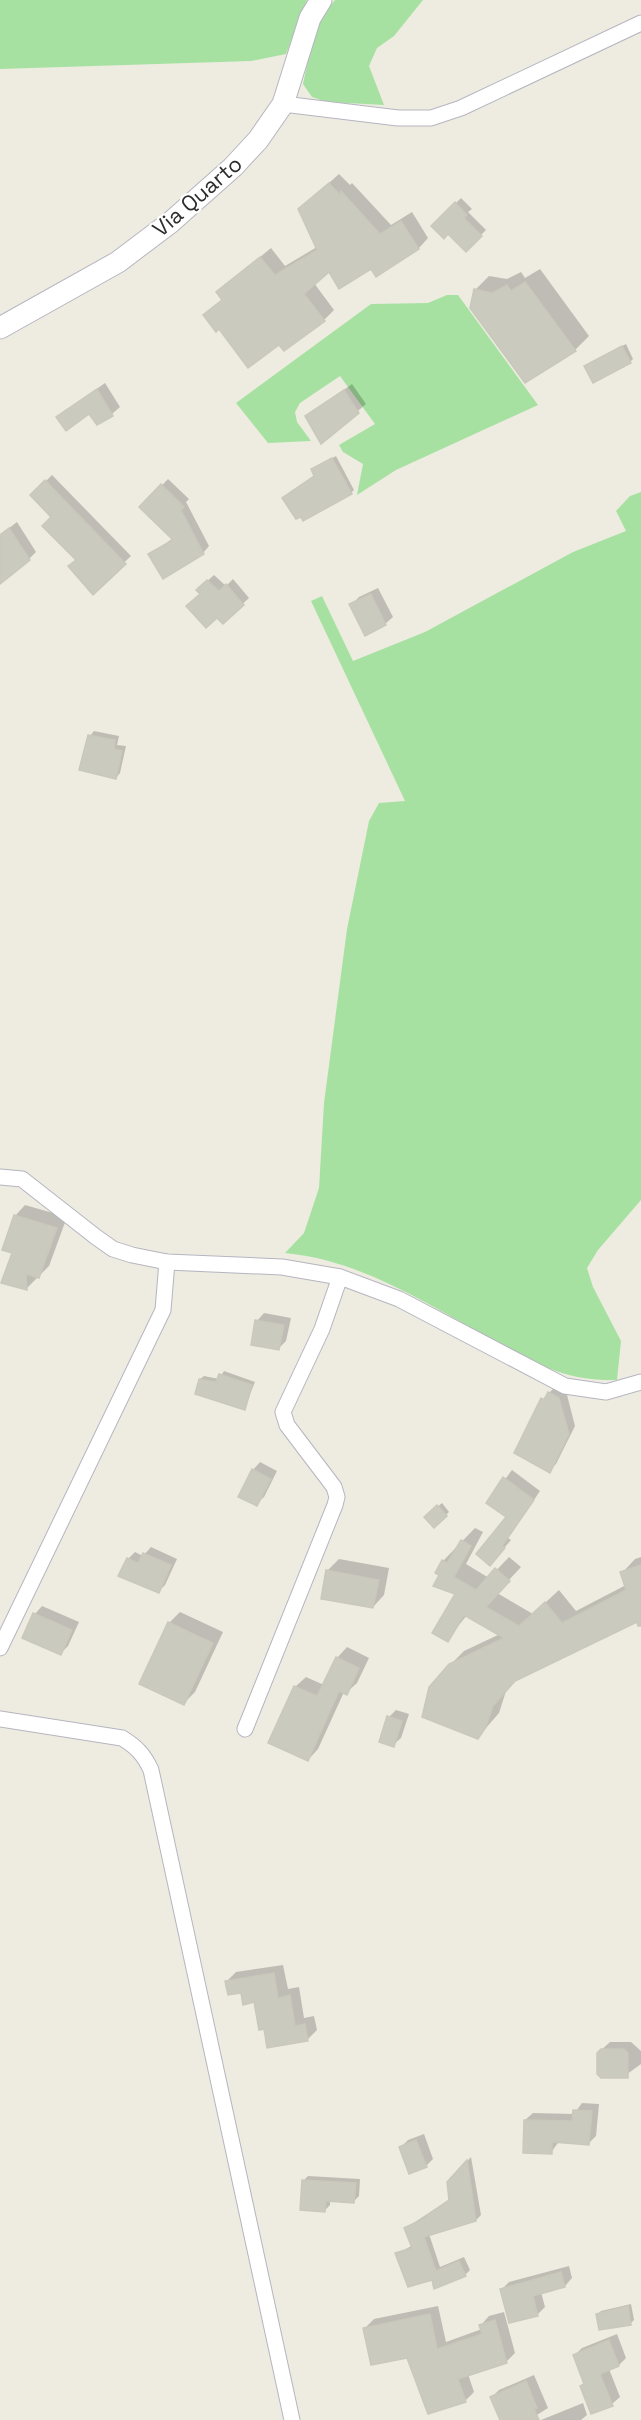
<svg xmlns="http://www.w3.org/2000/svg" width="641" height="2420" viewBox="0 0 641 2420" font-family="'Space Grotesk',sans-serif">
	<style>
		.green { fill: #a7e1a1 }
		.shadow { fill: #0003 }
		.building { fill: #cacabf; stroke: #cac8bb; stroke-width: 1.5 }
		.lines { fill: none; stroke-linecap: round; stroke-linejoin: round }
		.street-casing { stroke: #b5b5c0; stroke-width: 17 }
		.secondary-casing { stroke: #b5b5c0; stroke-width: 23 }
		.street { stroke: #fff; stroke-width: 15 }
		.secondary { stroke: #fff; stroke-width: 21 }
		.labels { text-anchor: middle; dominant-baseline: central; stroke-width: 4.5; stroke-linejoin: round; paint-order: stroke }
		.street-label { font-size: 22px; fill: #2e2e2e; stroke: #fff }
	</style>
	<rect width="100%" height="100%" fill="#eeece1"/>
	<g class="green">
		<polygon points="0,0 307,0 286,54 251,61 0,69"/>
		<path d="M335,0H423L394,36L377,48L369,66L384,105L327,102L312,97L303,84C310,54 314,23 335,0Z"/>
		<polygon points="447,295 458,295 538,405 396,470 357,495 363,464 343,452 339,445 375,424 340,376 300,403 295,412 297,422 311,441 268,443 236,403 371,304 428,303"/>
		<path d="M641,492V1200L598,1250L587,1268L593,1287L621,1341L617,1380C563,1381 539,1364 493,1340C427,1304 361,1260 285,1253L304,1233L319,1188L324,1103L347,929L369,821L379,803L405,801L311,601L322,596L353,661L425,632L573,552L626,531L616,511L630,496Z"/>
	</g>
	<g class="shadow">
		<polygon points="339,174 350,185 352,183 391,225 412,212 428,238 419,248 376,275 371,267 329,270 314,283 334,310 324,320 279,343 219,327 205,315 223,299 218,292 271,248 285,266 317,247 310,200"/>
		<polygon points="461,198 472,209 468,212 486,230 466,250 448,232 433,226"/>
		<polygon points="540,269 589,336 575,350 475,290 489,276 507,279 521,272 525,278"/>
		<polygon points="626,344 633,359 630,362 586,366"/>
		<polygon points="105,383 120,407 112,414 98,423 89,412 58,417"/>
		<polygon points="352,384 366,404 322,442 307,416"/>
		<polygon points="336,456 354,490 351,493 316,475 313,469"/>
		<polygon points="52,475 131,556 93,592 53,517 32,495"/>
		<polygon points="168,479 189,499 186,502 209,546 203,553 150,555 173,538 141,507"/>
		<polygon points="17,522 36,552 29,559 0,575 0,535"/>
		<polygon points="214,575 226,586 233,579 249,598 223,622 201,593 204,584"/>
		<polygon points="378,588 393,617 385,624 351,605 359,597"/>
		<polygon points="94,731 119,736 117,745 126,746 120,773 116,778 90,736"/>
		<polygon points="25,1205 67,1217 49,1266 27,1288 14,1252 15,1216"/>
		<polygon points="264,1313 291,1318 286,1341 279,1348 257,1321"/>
		<polygon points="224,1371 255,1382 244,1409 200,1379 204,1376 219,1379"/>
		<polygon points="556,1386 566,1391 575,1426 556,1464 549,1471 516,1452 543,1399"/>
		<polygon points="260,1462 277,1471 264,1497 256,1504 253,1470"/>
		<polygon points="512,1470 540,1491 508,1538 511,1540 490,1564 508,1517 488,1502"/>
		<polygon points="442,1503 449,1512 434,1526 426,1517"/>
		<polygon points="475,1528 483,1532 466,1564 489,1578 509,1557 521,1567 497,1593 533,1614 559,1590 576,1611 626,1585 622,1573 635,1559 641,1557 641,1617 517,1678 506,1691 499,1713 478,1737 450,1665 464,1651 500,1634 467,1615 447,1640 457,1593 442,1574 443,1561"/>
		<polygon points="151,1547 177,1559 165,1585 158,1592 128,1559 135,1552 143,1556"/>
		<polygon points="339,1559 389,1568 384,1595 373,1607 327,1571"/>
		<polygon points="42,1606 79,1622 68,1646 61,1653 24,1637 35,1614"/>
		<polygon points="180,1612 223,1632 195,1692 184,1703 169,1623"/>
		<polygon points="347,1647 369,1658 357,1683 346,1693 344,1692 318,1749 308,1760 295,1687 306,1677 324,1685 337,1658"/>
		<polygon points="396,1710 409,1714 401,1738 393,1745 389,1717"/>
		<polygon points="283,1965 288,1989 299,1987 304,2018 314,2016 317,2030 307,2040 265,2027 255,2001 227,1981 236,1972"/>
		<polygon points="610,2042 631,2042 641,2051 641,2064 623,2077 598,2053"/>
		<polygon points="582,2103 599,2104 596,2136 588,2144 559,2141 551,2153 525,2120 533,2113 574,2114"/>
		<polygon points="424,2134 433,2159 426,2166 401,2147 408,2140"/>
		<polygon points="471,2157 481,2215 476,2220 429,2234 440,2267 464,2257 470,2270 465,2275 434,2278 397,2254 413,2245 406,2228 450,2199 448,2183"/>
		<polygon points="308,2176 360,2179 359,2196 354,2201 330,2200 330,2205 325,2210 303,2181"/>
		<polygon points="569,2266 572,2278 565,2286 541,2292 545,2307 537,2315 502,2289 509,2282"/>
		<polygon points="631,2304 634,2320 630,2324 598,2314 601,2311"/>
		<polygon points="438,2306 446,2342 482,2329 481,2325 489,2316 504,2312 515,2353 506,2362 468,2374 474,2392 465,2401 408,2356 365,2328 374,2319"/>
		<polygon points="617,2334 626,2358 619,2365 609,2369 620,2397 612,2404 582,2386 585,2382 575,2355 582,2348"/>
		<polygon points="534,2375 548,2408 529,2420 502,2420 492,2397 499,2390"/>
		<polygon points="583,2403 587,2415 581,2420 541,2420"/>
	</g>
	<g class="building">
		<polygon points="329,183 340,195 341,191 380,234 401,221 419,249 376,277 371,269 339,289 329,272 304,294 325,321 284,351 279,345 248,368 219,329 216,332 203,315 222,300 216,292 260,257 275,275 317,250 298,209"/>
		<polygon points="455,202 467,215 464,218 482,236 466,252 448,234 444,239 431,226"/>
		<polygon points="525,282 576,351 525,383 470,308 474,289 492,293 507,285 511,291"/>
		<polygon points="622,346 631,363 593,383 584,366"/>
		<polygon points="97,389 113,416 97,425 89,414 66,431 56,417"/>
		<polygon points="344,390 359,413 321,444 305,416"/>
		<polygon points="332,458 352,494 303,521 301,517 296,519 282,498 314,476 311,469"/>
		<polygon points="45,480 126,564 93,595 68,566 76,560 42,526 51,517 30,495"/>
		<polygon points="161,484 184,507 181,510 204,554 163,579 148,554 173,540 139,507"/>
		<polygon points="9,528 30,560 0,584 0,535"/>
		<polygon points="207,580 219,591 226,584 244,605 223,624 217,618 206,628 186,606 200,594 196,590"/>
		<polygon points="371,594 386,625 365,636 349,604"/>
		<polygon points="88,735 115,740 114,749 122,751 116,779 79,770"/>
		<polygon points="14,1215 57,1228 39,1278 26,1274 27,1290 1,1283 12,1253 2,1250"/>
		<polygon points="255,1320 284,1325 279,1350 251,1345"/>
		<polygon points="219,1374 252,1385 245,1410 195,1394 199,1379 216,1382"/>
		<polygon points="548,1392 559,1398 569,1434 550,1473 514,1453 541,1398 544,1400"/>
		<polygon points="252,1469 271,1479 257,1506 238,1497"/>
		<polygon points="503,1477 534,1500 502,1546 505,1548 490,1566 476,1554 506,1517 486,1503"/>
		<polygon points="437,1505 447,1516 434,1528 424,1517"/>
		<polygon points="461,1540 471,1546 454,1577 476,1590 495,1568 510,1581 486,1607 519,1626 545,1602 562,1623 626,1590 620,1572 641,1565 641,1626 638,1626 637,1622 515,1681 493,1706 486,1727 478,1739 422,1717 429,1687 449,1664 504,1638 464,1615 448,1642 432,1633 455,1594 433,1586 439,1575 435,1573 442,1560 447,1563"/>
		<polygon points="143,1553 171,1565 159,1593 118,1576 127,1558 138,1563"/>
		<polygon points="326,1570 379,1580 373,1608 321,1599"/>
		<polygon points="33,1613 72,1630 61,1655 22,1638"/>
		<polygon points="168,1622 213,1643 184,1705 139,1684"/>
		<polygon points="336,1657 359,1668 347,1695 339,1691 308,1761 268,1743 294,1686 317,1696"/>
		<polygon points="387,1716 402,1721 394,1747 379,1742"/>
		<polygon points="274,1973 278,1998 290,1995 295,2026 305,2024 308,2041 267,2048 264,2029 259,2030 254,2002 243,2005 241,1993 228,1995 225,1981"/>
		<polygon points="601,2049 624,2049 628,2053 628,2078 601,2078 597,2074 597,2053"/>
		<polygon points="573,2110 592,2111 589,2145 552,2142 552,2154 523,2153 524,2120 572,2121"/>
		<polygon points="416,2140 427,2167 409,2174 399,2147"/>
		<polygon points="467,2160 476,2221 424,2237 436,2271 459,2261 466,2276 434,2289 432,2280 408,2287 395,2253 412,2248 404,2228 419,2221 449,2200 447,2182"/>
		<polygon points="302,2180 356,2183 354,2203 326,2201 325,2212 300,2210"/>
		<polygon points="561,2272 565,2287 533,2296 538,2316 509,2323 500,2289"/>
		<polygon points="628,2306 631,2325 599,2330 596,2314"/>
		<polygon points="430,2314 437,2349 482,2334 479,2325 495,2320 507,2363 458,2379 466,2402 428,2414 407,2358 371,2365 363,2328"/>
		<polygon points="609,2340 619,2366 600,2374 613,2406 591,2414 580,2386 584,2384 573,2355"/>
		<polygon points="526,2381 537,2408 534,2409 539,2420 500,2420 490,2397"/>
	</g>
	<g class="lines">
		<defs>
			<g id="street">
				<polyline points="283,104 398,118 431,118 461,108 641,23"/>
				<polyline points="0,1177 22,1179 96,1237 113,1249 132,1255 167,1262 282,1267 340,1277 399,1299 565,1386 606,1392 641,1382"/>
				<polyline points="0,1648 163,1310 167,1262"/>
				<path d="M0,1719L122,1738C137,1747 144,1755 151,1770L292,2420"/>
				<polyline points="245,1729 335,1505 337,1497 334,1487 287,1425 283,1412 322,1329 340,1277"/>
			</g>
			<polyline id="secondary" points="0,328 118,262 171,222 233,167 258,140 283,104 310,18 321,0"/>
		</defs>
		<use href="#street" class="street-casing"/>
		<use href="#secondary" class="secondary-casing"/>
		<use href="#street" class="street"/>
		<use href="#secondary" class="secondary"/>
	</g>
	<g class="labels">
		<g class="street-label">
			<text transform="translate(197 196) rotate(-41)">Via Quarto</text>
		</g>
	</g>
</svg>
